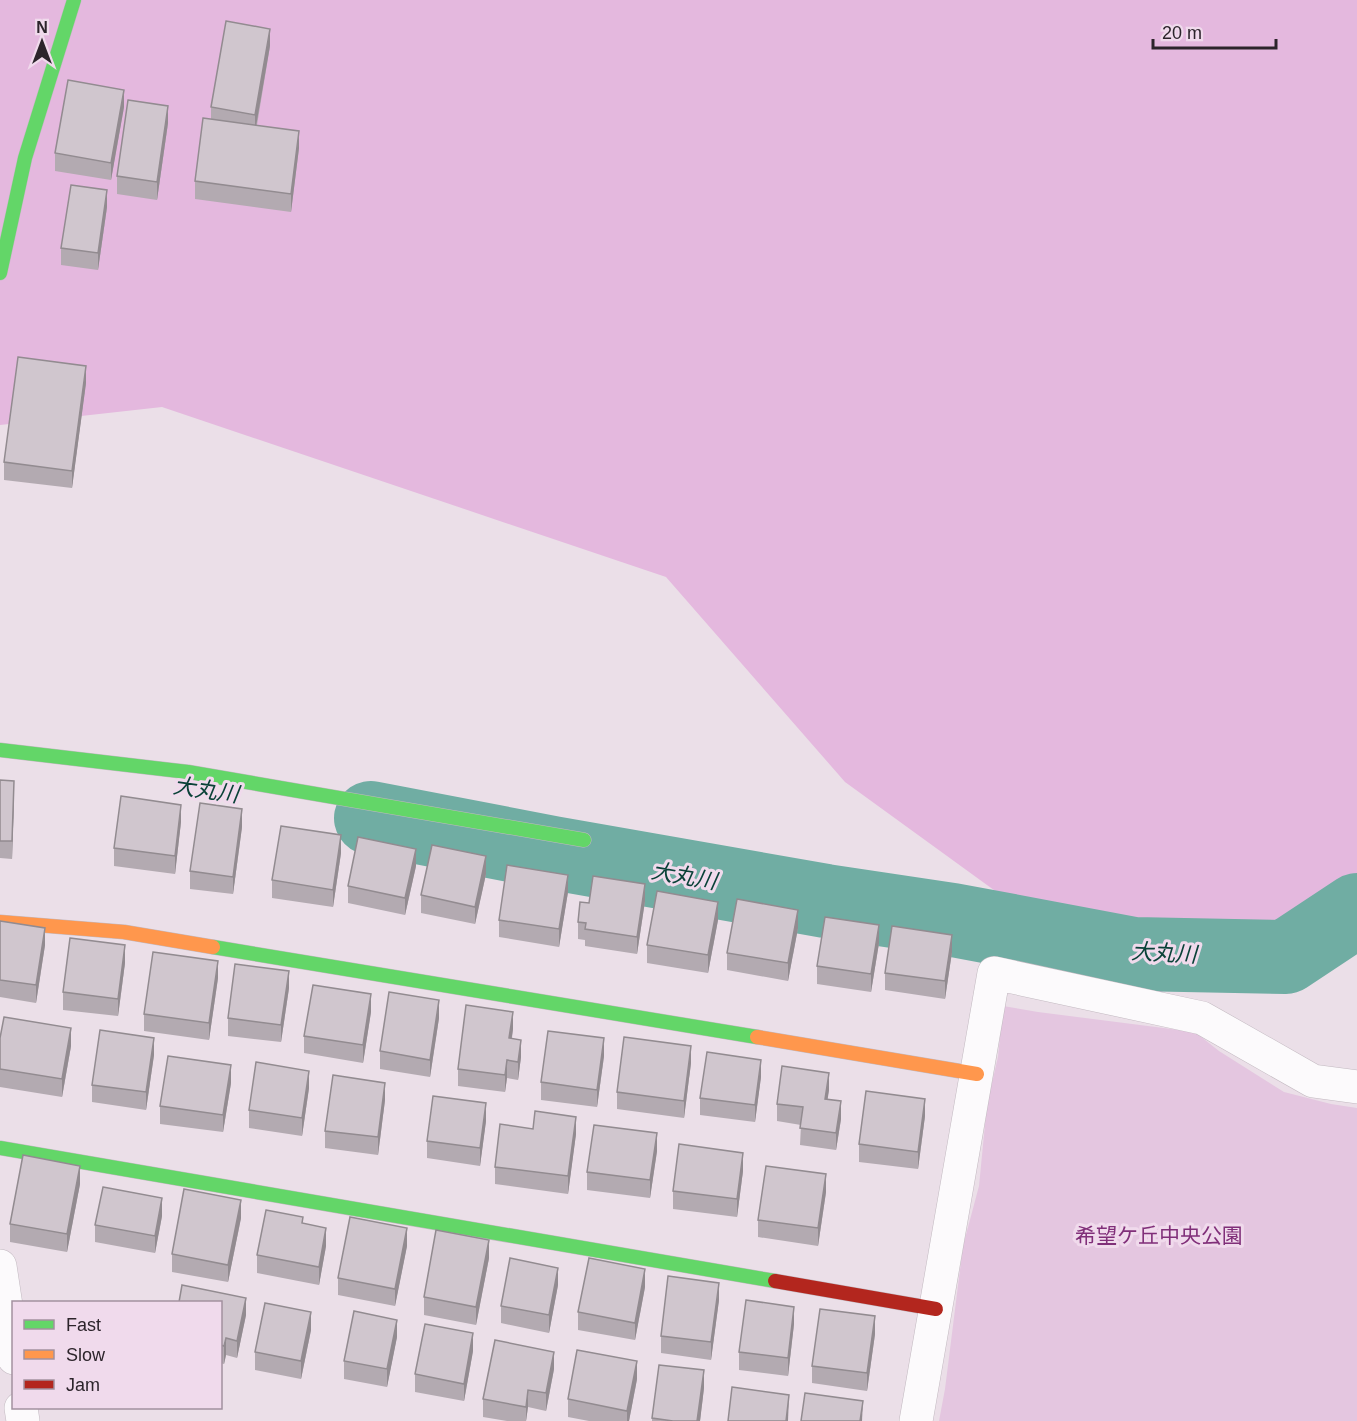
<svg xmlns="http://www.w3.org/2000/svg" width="1357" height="1421" viewBox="0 0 1357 1421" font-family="Arial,'Noto Sans JP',sans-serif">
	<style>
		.green { fill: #e4c6e0 }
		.forest { fill: #e4b8de }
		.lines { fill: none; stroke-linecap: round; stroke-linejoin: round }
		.river { stroke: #70ada3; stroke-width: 74 }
		.street-casing { stroke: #c2b9c0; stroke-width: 34 }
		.fast-casing { stroke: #c2b9c0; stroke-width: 15 }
		.slow-casing { stroke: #c2b9c0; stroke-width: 15 }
		.jam-casing { stroke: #c2b9c0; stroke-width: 15 }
		.street { stroke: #fcfafc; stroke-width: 33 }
		.fast { stroke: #63d668; stroke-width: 14 }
		.slow { stroke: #ff974d; stroke-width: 14 }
		.jam { stroke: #b3261e; stroke-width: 14 }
		.wall { fill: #b3aab1 }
		.shaded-wall { fill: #928b90 }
		.building { fill: #d0c6ce; stroke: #928b90; stroke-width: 1.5 }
		.labels { text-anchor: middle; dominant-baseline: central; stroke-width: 6; stroke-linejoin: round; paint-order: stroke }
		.park-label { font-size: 21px; fill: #802f79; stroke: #f0daec }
		.water-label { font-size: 22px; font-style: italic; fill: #0a4238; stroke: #f0daec }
	</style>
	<rect width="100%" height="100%" fill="#ebdfe8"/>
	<polygon class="green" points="1003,1006 1038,1012 1195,1032 1219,1051 1284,1092 1331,1104 1357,1108 1357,1421 939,1421 945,1389 963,1246 979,1186 987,1104 998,1057"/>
	<polygon class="forest" points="0,0 1357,0 1357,913 1144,999 845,782 666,577 162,407 0,425"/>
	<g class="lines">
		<polyline class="river" points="371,818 553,853 826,901 953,920 1134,954 1286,957 1357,910"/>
		<defs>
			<g id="street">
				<polyline points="0,1266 14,1358"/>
				<polyline points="21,1408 23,1421"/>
				<polyline points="916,1421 994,973 1202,1018 1313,1081 1357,1087"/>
			</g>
			<g id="fast">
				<polyline points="0,273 25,158 74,0"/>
				<polyline points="0,750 188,772 584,840"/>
				<polyline points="213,947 757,1037"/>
				<polyline points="0,1148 775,1281"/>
			</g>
			<g id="slow">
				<polyline points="0,922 124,932 213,947"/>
				<polyline points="757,1037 977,1074"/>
			</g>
			<polyline id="jam" points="775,1281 936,1309"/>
		</defs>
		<use href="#street" class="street-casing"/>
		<use href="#fast" class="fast-casing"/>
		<use href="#slow" class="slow-casing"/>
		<use href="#jam" class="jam-casing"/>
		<use href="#street" class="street"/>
		<use href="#fast" class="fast"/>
		<use href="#slow" class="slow"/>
		<use href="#jam" class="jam"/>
	</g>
	<g class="wall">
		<polygon points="270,46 257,125 299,148 291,212 195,199 195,181 211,119 211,107"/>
		<polygon points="124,107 111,180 55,171 55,153"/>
		<polygon points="168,123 157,200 117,194 117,176"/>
		<polygon points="107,207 98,270 61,265 61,248"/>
		<polygon points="86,383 72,488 4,480 4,462"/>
		<polygon points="0,780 14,798 12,859 0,858"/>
		<polygon points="181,822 175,874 114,866 114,848"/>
		<polygon points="242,827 233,894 190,889 190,871"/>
		<polygon points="341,853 333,907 272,898 272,880"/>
		<polygon points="416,866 405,915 348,903 348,886"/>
		<polygon points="486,874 475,924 421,913 421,895"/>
		<polygon points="568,892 559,947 499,937 499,920"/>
		<polygon points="645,901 637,954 585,946 585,940 578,939 578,922"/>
		<polygon points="718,920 708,973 647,963 647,945"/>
		<polygon points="0,921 45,945 36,1003 0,997"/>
		<polygon points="798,928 788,981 727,970 727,953"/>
		<polygon points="879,943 871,992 817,984 817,966"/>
		<polygon points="952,952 945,999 885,990 885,973"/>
		<polygon points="125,963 118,1016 63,1010 63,992"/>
		<polygon points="218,978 209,1040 144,1031 144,1014"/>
		<polygon points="289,988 281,1042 228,1036 228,1018"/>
		<polygon points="371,1012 363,1063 304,1053 304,1036"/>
		<polygon points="439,1018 430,1077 380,1069 380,1051"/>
		<polygon points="513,1029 512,1038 521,1057 518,1080 507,1078 505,1092 458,1086 458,1069"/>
		<polygon points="0,1038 71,1046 62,1097 0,1087"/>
		<polygon points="154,1055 146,1110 92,1102 92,1085"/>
		<polygon points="604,1056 597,1107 541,1100 541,1082"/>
		<polygon points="691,1063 684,1118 617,1109 617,1092"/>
		<polygon points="761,1077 755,1122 700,1115 700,1098"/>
		<polygon points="231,1083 223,1132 160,1124 160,1106"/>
		<polygon points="309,1088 302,1136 249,1128 249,1110"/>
		<polygon points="829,1090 827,1099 841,1119 836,1150 800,1145 801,1125 777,1121 777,1104"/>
		<polygon points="385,1100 378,1155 325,1148 325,1131"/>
		<polygon points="925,1116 918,1169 859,1162 859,1144"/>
		<polygon points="486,1121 480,1166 427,1158 427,1141"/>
		<polygon points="533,1129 576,1134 568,1194 495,1184 495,1167"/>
		<polygon points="657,1151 650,1198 587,1190 587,1172"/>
		<polygon points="743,1171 737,1217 673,1209 673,1191"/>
		<polygon points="80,1184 67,1252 10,1242 10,1224"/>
		<polygon points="826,1192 818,1246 758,1237 758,1220"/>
		<polygon points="162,1216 155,1253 95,1242 95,1225"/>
		<polygon points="241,1218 228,1282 172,1272 172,1254"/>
		<polygon points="303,1224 326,1246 319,1285 257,1273 257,1255"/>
		<polygon points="407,1246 395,1306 338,1295 338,1278"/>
		<polygon points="489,1258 476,1325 424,1315 424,1297"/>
		<polygon points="558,1285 549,1333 501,1323 501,1306"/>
		<polygon points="645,1287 635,1340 578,1330 578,1312"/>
		<polygon points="719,1300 711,1360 661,1353 661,1336"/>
		<polygon points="220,1302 246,1315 237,1358 226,1355 224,1364 220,1363"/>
		<polygon points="794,1324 788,1376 739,1370 739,1352"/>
		<polygon points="311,1330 301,1379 255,1370 255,1352"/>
		<polygon points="875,1334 867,1391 812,1383 812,1366"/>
		<polygon points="397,1337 387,1387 344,1379 344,1361"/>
		<polygon points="473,1351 464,1401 415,1392 415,1374"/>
		<polygon points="554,1369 546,1411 528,1407 526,1421 507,1421 483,1417 483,1399"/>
		<polygon points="637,1379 629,1421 589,1421 568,1417 568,1399"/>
		<polygon points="704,1388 700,1421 652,1421 652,1418"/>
	</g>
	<g class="shaded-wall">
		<polygon points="270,29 270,46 255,132 255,115"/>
		<polygon points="124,90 124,107 111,180 111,163"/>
		<polygon points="168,106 168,123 157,200 157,182"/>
		<polygon points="299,131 299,148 291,212 291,194"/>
		<polygon points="107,190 107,207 98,270 98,253"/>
		<polygon points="86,366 86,383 72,488 72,471"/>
		<polygon points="14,781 14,798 12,859 12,841"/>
		<polygon points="181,805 181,822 175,874 175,856"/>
		<polygon points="242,809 242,827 233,894 233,877"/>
		<polygon points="341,835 341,853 333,907 333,890"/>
		<polygon points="416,849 416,866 405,915 405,898"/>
		<polygon points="486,856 486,874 475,924 475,907"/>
		<polygon points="568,875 568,892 559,947 559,929"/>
		<polygon points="645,884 645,901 637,954 637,937"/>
		<polygon points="718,902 718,920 708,973 708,955"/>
		<polygon points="798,910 798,928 788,981 788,963"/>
		<polygon points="879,925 879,943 871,992 871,974"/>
		<polygon points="45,928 45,945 36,1003 36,985"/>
		<polygon points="952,935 952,952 945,999 945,981"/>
		<polygon points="125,945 125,963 118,1016 118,999"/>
		<polygon points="218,961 218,978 209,1040 209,1023"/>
		<polygon points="289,971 289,988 281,1042 281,1025"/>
		<polygon points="371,994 371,1012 363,1063 363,1045"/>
		<polygon points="439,1000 439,1018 430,1077 430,1060"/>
		<polygon points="513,1012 513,1029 509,1055 509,1038"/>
		<polygon points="71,1028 71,1046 62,1097 62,1079"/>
		<polygon points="154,1038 154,1055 146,1110 146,1092"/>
		<polygon points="604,1038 604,1056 597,1107 597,1090"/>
		<polygon points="521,1040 521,1057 518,1080 518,1062"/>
		<polygon points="691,1046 691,1063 684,1118 684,1101"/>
		<polygon points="507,1060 507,1078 505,1092 505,1075"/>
		<polygon points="761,1060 761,1077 755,1122 755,1105"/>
		<polygon points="231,1065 231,1083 223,1132 223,1115"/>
		<polygon points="309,1071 309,1088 302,1136 302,1118"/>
		<polygon points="829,1073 829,1090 825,1117 825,1099"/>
		<polygon points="385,1083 385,1100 378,1155 378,1137"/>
		<polygon points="925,1099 925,1116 918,1169 918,1152"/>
		<polygon points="841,1101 841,1119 836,1150 836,1133"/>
		<polygon points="486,1103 486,1121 480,1166 480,1148"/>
		<polygon points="576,1117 576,1134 568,1194 568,1176"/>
		<polygon points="657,1133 657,1151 650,1198 650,1180"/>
		<polygon points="743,1153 743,1171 737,1217 737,1199"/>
		<polygon points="80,1166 80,1184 67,1252 67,1234"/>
		<polygon points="826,1174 826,1192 818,1246 818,1228"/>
		<polygon points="162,1198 162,1216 155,1253 155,1236"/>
		<polygon points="241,1200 241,1218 228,1282 228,1265"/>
		<polygon points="326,1228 326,1246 319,1285 319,1267"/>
		<polygon points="407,1228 407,1246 395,1306 395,1289"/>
		<polygon points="489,1240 489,1258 476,1325 476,1307"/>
		<polygon points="558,1268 558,1285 549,1333 549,1315"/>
		<polygon points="645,1269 645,1287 635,1340 635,1323"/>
		<polygon points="719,1283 719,1300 711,1360 711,1342"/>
		<polygon points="246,1298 246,1315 237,1358 237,1341"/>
		<polygon points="794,1307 794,1324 788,1376 788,1358"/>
		<polygon points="311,1312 311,1330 301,1379 301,1361"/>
		<polygon points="875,1316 875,1334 867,1391 867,1373"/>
		<polygon points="397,1320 397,1337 387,1387 387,1369"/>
		<polygon points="473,1333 473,1351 464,1401 464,1384"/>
		<polygon points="226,1338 226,1355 224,1364 224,1346"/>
		<polygon points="554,1352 554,1369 546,1411 546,1393"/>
		<polygon points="637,1361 637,1379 629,1421 627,1421 627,1411"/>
		<polygon points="704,1370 704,1388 700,1421 697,1421"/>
		<polygon points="528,1390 528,1407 526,1421 526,1407"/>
		<polygon points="789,1395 788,1421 786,1421"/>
		<polygon points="863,1401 862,1421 860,1421"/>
	</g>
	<g class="building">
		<polygon points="226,21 270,29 255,115 211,107"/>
		<polygon points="68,80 124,90 111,163 55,153"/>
		<polygon points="128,100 168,106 157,182 117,176"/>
		<polygon points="203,118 299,131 291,194 195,181"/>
		<polygon points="71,185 107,190 98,253 61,248"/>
		<polygon points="18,357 86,366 72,471 4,462"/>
		<polygon points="0,780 14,781 12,841 0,841"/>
		<polygon points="121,796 181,805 175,856 114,848"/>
		<polygon points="200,803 242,809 233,877 190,871"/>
		<polygon points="281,826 341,835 333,890 272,880"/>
		<polygon points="358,837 416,849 405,898 348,886"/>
		<polygon points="432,845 486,856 475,907 421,895"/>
		<polygon points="507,865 568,875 559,929 499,920"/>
		<polygon points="593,876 645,884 637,937 585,929 586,923 578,922 580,902 589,903"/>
		<polygon points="657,891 718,902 708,955 647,945"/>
		<polygon points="737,899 798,910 788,963 727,953"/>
		<polygon points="825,917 879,925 871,974 817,966"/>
		<polygon points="0,921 45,928 36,985 0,980"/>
		<polygon points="892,926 952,935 945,981 885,973"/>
		<polygon points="70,938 125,945 118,999 63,992"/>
		<polygon points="153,952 218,961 209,1023 144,1014"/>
		<polygon points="235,964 289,971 281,1025 228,1018"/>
		<polygon points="313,985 371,994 363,1045 304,1036"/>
		<polygon points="389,992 439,1000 430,1060 380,1051"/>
		<polygon points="466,1005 513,1012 509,1038 521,1040 518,1062 507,1060 505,1075 458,1069"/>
		<polygon points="4,1017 71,1028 62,1079 0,1069 0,1038"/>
		<polygon points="100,1030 154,1038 146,1092 92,1085"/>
		<polygon points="548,1031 604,1038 597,1090 541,1082"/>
		<polygon points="624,1037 691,1046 684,1101 617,1092"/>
		<polygon points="707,1052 761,1060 755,1105 700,1098"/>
		<polygon points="168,1056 231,1065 223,1115 160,1106"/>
		<polygon points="256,1062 309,1071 302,1118 249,1110"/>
		<polygon points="782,1066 829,1073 825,1099 841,1101 836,1133 800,1128 803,1107 777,1104"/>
		<polygon points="333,1075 385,1083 378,1137 325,1131"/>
		<polygon points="866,1091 925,1099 918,1152 859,1144"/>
		<polygon points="433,1096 486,1103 480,1148 427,1141"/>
		<polygon points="535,1111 576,1117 568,1176 495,1167 500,1124 533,1129"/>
		<polygon points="594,1125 657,1133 650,1180 587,1172"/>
		<polygon points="679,1144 743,1153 737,1199 673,1191"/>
		<polygon points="23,1155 80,1166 67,1234 10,1224"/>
		<polygon points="766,1166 826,1174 818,1228 758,1220"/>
		<polygon points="103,1187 162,1198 155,1236 95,1225"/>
		<polygon points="184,1189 241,1200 228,1265 172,1254"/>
		<polygon points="266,1210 303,1217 302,1223 326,1228 319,1267 257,1255"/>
		<polygon points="350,1217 407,1228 395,1289 338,1278"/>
		<polygon points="436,1230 489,1240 476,1307 424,1297"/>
		<polygon points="510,1258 558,1268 549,1315 501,1306"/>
		<polygon points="589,1258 645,1269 635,1323 578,1312"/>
		<polygon points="668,1276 719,1283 711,1342 661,1336"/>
		<polygon points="182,1285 246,1298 237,1341 226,1338 224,1346 220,1345 220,1302 179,1302"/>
		<polygon points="746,1300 794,1307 788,1358 739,1352"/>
		<polygon points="265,1303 311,1312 301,1361 255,1352"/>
		<polygon points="820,1309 875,1316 867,1373 812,1366"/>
		<polygon points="354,1311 397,1320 387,1369 344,1361"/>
		<polygon points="425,1324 473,1333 464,1384 415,1374"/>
		<polygon points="495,1340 554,1352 546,1393 528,1390 526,1407 483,1399"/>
		<polygon points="577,1350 637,1361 627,1411 568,1399"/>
		<polygon points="659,1365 704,1370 697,1421 673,1421 652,1418"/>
		<polygon points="732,1387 789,1395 786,1421 728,1421"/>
		<polygon points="805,1393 863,1401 860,1421 801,1421"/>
	</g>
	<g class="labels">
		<g class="park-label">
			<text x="1159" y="1235">希望ケ丘中央公園</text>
		</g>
		<g class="water-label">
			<text transform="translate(206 790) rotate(8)">大丸川</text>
			<text transform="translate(684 876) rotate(10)">大丸川</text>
			<text transform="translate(1164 953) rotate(3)">大丸川</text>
		</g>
	</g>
	<rect x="12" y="1301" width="210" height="108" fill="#f0daec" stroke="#a2919f" stroke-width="1.5"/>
	<rect x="24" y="1320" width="30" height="9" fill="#63d668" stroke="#a2919f" stroke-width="1.5"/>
	<text x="66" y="1331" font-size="18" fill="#2c242b">Fast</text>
	<rect x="24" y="1350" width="30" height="9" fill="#ff974d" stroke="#a2919f" stroke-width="1.5"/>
	<text x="66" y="1361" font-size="18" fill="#2c242b">Slow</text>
	<rect x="24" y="1380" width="30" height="9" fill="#b3261e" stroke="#a2919f" stroke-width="1.5"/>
	<text x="66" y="1391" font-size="18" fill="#2c242b">Jam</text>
	<g transform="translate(42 42)" stroke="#f0daec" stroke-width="4.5" paint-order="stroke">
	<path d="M0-4.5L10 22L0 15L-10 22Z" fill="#2c242b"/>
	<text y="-9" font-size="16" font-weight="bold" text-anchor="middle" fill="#2c242b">N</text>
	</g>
	<path d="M1153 39v9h123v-9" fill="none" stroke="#2c242b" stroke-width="3"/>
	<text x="1162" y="39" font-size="18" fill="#2c242b" stroke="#f0daec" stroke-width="4.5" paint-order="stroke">20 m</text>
</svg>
